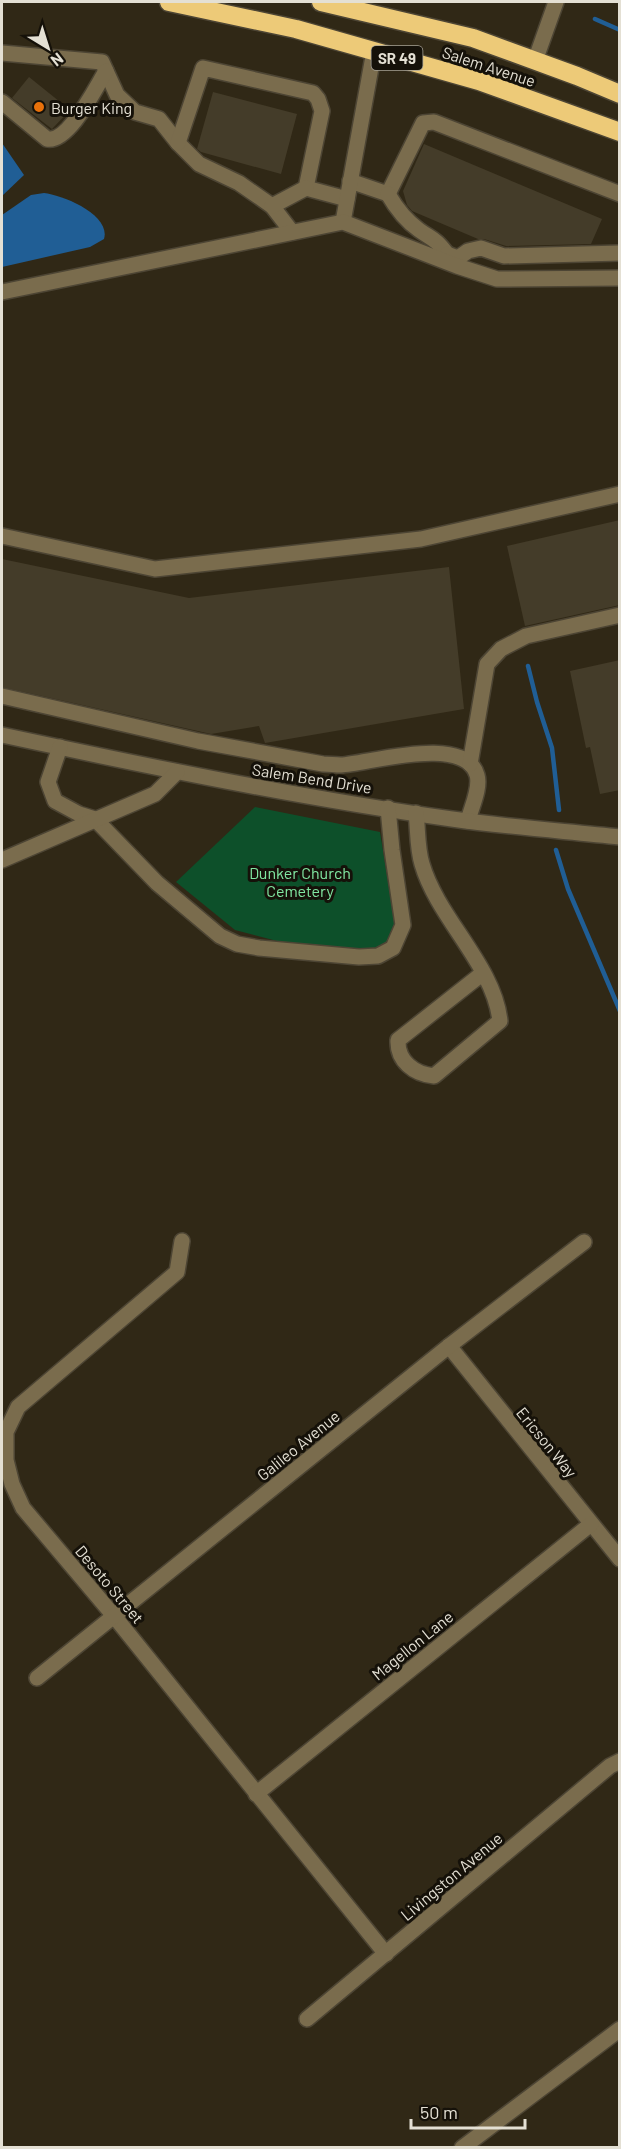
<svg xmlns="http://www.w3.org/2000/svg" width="621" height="2149" viewBox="0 0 621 2149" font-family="Barlow,sans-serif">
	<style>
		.green { fill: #0d502a }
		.water { fill: #205e95 }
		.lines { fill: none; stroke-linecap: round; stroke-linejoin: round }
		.stream { stroke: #205e95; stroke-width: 4.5 }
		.building { fill: #443c29 }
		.minor-casing { stroke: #4d4534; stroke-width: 18 }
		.highway-casing { stroke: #4d4534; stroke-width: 21 }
		.minor { stroke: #7a6c4d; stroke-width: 15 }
		.highway { stroke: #edca78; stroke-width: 18 }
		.food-dot { fill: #e8710a; stroke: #151109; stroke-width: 2 }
		.labels { text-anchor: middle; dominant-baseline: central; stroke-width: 6; stroke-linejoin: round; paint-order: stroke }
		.shield { fill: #151109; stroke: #a6a297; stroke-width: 1.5 }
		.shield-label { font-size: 15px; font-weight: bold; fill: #e4e0d4 }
		.street-label { font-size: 16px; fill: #e4e0d4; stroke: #151109 }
		.poi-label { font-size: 16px; fill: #e4e0d4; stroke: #151109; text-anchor: start }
		.park-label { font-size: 16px; fill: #81e8a2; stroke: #151109 }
	</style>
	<rect width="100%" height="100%" fill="#302816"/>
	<polygon class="green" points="255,807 380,832 396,932 389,944 381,950 296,946 235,930 176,882"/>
	<g class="water">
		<polygon points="2,143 24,175 2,196"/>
		<path d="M44,193C63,195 111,215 104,239L90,247L2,267V215L31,195Z"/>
	</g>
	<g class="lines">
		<g class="stream">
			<polyline points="595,19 620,30"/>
			<polyline points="528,666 537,702 552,748 559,810"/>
			<polyline points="556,850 568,889 620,1011"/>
		</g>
	</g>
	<g class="building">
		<polygon points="29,77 70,110 52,129 12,98"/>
		<polygon points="213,92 297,114 281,174 201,152 197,149"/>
		<polygon points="424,144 602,219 591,244 506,246 484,239 478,239 412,211 407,205 403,191"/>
		<polygon points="620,520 620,605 525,626 507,546"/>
		<polygon points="2,559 189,598 449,567 464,709 265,743 259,726 211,734 2,687"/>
		<polygon points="620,660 620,790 600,794 590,747 586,748 570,671"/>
	</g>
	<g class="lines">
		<defs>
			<g id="minor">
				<polyline points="2,53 102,62 117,95 135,112 159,119 178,143 199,164 239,183 272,206 292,232"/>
				<polyline points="535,61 556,2"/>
				<path d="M2,102L47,139C69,143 96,87 106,71"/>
				<polyline points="178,143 203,68 313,93 318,99 322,111 306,188 347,199"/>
				<polyline points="350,181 388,194 423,123 434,122 620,194"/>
				<path d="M388,194C396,208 405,220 419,230C433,240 435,238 447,254L445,260"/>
				<polyline points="272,206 306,188"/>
				<polyline points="343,222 374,51"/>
				<polyline points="447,254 458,258 468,251 481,248 504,256 620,253"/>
				<polyline points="2,292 343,222 457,266 497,279 620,278"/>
				<polyline points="2,536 155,569 421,539 620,494"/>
				<path d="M2,696L198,741L323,764C329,764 335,765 341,765C371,763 465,734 477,775C481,788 471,808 468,821"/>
				<path d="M2,735C151,767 301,798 452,819C508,827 564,831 620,837"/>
				<polyline points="60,747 48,782 55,801 79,814 95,819 157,883 220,936 237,944 259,948 359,957 378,956 393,948 403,925 392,850 388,808"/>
				<polyline points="470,764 487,664 501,649 526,636 620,615"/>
				<path d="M416,813C418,829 417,848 422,864C438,919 494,965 500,1021L434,1076C414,1074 397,1061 398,1040L483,973"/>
				<polyline points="2,860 155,794 177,772"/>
				<polyline points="182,1241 177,1272 18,1407 6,1432 6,1460 12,1484 23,1508 114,1616 386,1954"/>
				<polyline points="449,1346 620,1559"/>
				<polyline points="37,1678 449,1346 584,1242"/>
				<polyline points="256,1794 591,1524"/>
				<polyline points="307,2019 610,1766 620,1761"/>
				<polyline points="462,2148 620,2029"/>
			</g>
			<g id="highway">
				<polyline points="169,2 296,29 479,81 620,132"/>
				<polyline points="321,2 473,38 577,76 620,94"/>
			</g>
		</defs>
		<use href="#minor" class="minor-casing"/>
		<use href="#highway" class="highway-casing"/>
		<use href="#minor" class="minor"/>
		<use href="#highway" class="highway"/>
	</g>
	<circle class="food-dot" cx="39" cy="107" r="6"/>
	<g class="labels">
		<rect class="shield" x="371.5" y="46" width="51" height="24" rx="4.5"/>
		<g class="shield-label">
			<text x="397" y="58">SR 49</text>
		</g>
		<g class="street-label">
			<text transform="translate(489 66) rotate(18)">Salem Avenue</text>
			<text transform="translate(312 778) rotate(9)">Salem Bend Drive</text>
			<text transform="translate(547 1442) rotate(51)">Ericson Way</text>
			<text transform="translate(298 1445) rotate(-39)">Galileo Avenue</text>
			<text transform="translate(110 1584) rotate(50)">Desoto Street</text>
			<text transform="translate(412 1645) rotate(-39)">Magellon Lane</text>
			<text transform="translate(451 1876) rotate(-40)">Livingston Avenue</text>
		</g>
		<g class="poi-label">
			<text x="51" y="107">Burger King</text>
		</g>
		<g class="park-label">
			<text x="300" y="872">Dunker Church<tspan x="300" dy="18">Cemetery</tspan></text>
		</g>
	</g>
	<rect width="621" height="2149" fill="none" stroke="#e4e0d4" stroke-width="6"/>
	<g transform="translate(48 48) rotate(142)" stroke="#151109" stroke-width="4.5" paint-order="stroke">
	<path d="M0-4.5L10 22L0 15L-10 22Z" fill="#e4e0d4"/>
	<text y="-9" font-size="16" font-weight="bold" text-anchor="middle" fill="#e4e0d4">N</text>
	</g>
	<path d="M411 2119v9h114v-9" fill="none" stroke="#e4e0d4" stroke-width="3"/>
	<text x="420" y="2119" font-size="18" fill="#e4e0d4" stroke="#151109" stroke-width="4.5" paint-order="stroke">50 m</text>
</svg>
